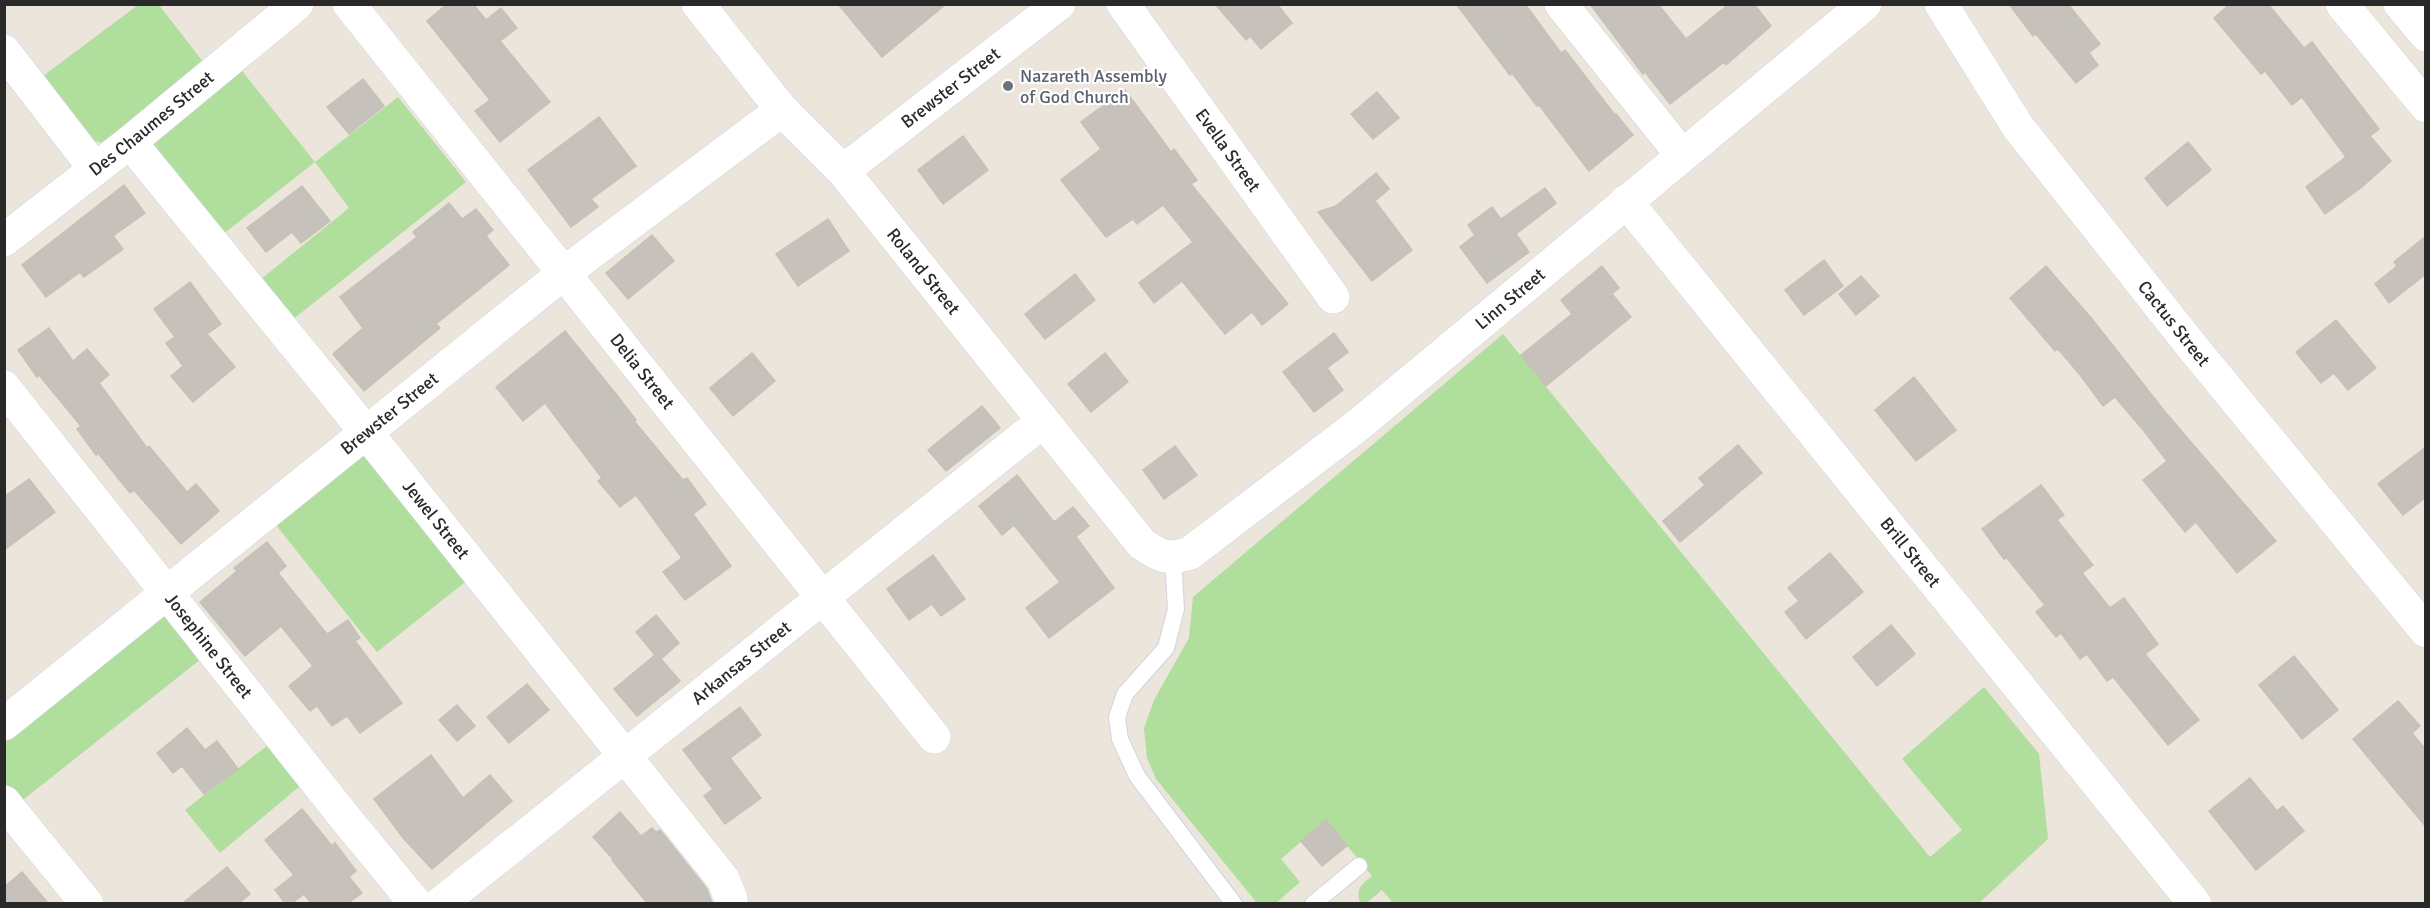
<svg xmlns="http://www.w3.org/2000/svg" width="2430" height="908" viewBox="0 0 2430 908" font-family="Signika,sans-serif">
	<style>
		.green { fill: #b0de9c }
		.building { fill: #c6c2bb; stroke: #c6c1b6; stroke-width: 1.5 }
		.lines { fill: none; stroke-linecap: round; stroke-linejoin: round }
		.service-casing { stroke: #d1d4e1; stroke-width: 18 }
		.minor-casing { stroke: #d1d4e1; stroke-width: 34 }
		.secondary-casing { stroke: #d1d4e1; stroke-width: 34 }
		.service { stroke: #fff; stroke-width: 16 }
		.minor { stroke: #fff; stroke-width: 33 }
		.secondary { stroke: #fff; stroke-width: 33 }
		.worship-dot { fill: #6b7280; stroke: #fff; stroke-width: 2 }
		.labels { text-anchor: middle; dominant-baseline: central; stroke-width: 4.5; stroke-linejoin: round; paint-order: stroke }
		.worship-label { font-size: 18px; fill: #5b616d; stroke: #fff; text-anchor: start }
		.street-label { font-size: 18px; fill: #292929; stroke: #fff }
	</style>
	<rect width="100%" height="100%" fill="#ebe5dc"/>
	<g class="green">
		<polygon points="138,5 159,5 204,63 107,144 91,140 39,79"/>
		<polygon points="238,66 315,162 398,97 466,182 292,320 260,280 349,208 315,162 222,235 153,150 153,134"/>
		<path d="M1503,334L1930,857L1962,830L1902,759L1984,687L2039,754L2048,839L1979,903L1394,904L1382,890L1366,903L1361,904C1354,890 1362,884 1372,876L1326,820L1281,859L1300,882L1276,903H1257L1156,779L1147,758L1144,728L1154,700L1189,638L1193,597Z"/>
		<polygon points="366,452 469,579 377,652 272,520"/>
		<polygon points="164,606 206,655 19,803 5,786 4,738"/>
		<polygon points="273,741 306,781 220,853 185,810"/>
	</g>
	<g class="building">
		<polygon points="447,4 473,4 486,20 501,8 517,28 500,41 550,102 500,142 475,111 490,100 427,21"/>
		<polygon points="838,4 946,4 882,57"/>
		<polygon points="1215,4 1277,4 1292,23 1261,49 1250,36 1246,40"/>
		<polygon points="1456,4 1525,4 1561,53 1565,50 1615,115 1616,114 1633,135 1589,171 1539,105 1537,106 1512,73 1510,75"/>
		<polygon points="1590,4 1658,4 1686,39 1729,4 1754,4 1771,26 1726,65 1724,62 1670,104 1645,72 1643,74"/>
		<polygon points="2009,4 2068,4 2100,44 2089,53 2098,65 2076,83 2036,34 2033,36"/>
		<polygon points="2230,4 2268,4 2304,48 2312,42 2379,129 2370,136 2391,161 2362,187 2325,214 2306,187 2346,157 2302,97 2292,105 2265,71 2261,74 2214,18"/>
		<polygon points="363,79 384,106 349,134 327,107"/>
		<polygon points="1125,90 1171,152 1174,149 1197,180 1191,184 1288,304 1262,325 1252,312 1225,334 1182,281 1154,303 1139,283 1193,242 1163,205 1137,224 1133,219 1106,237 1061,180 1101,149 1081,122"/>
		<polygon points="1377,92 1399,118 1373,139 1351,114"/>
		<polygon points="599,117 636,166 591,199 598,207 571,227 528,170"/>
		<polygon points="963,136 988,170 943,204 918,170"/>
		<polygon points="2188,142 2211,170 2167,206 2145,178"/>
		<polygon points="1376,173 1389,189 1375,201 1412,250 1372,281 1318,212 1336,206"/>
		<polygon points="124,185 145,213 113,236 123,249 84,277 80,272 46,297 22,265"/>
		<polygon points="302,186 330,221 301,243 292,232 266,252 247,228"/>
		<polygon points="1545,188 1556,203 1516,234 1529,252 1487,283 1460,247 1475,235 1468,225 1492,207 1501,219"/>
		<polygon points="449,203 462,219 476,209 493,230 486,236 509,265 436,324 440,328 364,391 333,354 363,328 340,297 417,237 413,232"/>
		<polygon points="828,219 849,251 798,286 776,254"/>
		<polygon points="652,235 674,261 628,299 606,273"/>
		<polygon points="2426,236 2426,274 2389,303 2375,284 2397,266 2394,262"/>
		<polygon points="1824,260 1843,286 1804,315 1785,290"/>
		<polygon points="1602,266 1619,288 1612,294 1631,317 1546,386 1521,355 1572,314 1561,300"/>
		<polygon points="2046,266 2092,319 2166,413 2276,541 2237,573 2196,522 2185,532 2143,480 2167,461 2144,431 2115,397 2103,406 2081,376 2058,349 2055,351 2010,298"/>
		<polygon points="1075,274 1095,300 1045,339 1025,314"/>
		<polygon points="1861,276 1879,296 1856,315 1839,294"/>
		<polygon points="190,282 221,324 207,334 235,367 193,402 171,376 183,366 166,343 175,337 154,309"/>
		<polygon points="2336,320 2376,368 2348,390 2334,373 2321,383 2296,352"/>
		<polygon points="49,328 73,361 87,349 109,375 99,383 147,448 149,446 187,492 196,484 219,511 181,544 134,490 130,493 98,453 96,455 77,429 81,426 39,375 37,377 18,350"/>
		<polygon points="565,331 616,394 636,420 634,421 683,480 687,478 706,504 693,514 731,566 685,600 663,572 682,558 636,495 620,507 598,481 602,478 545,403 523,421 496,387"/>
		<polygon points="1334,333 1348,352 1327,368 1343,390 1314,412 1283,372"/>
		<polygon points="752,353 775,381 733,416 710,388"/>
		<polygon points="1105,353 1128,382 1091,412 1068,384"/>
		<polygon points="1914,377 1956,430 1916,461 1875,410"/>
		<polygon points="982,406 1000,428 946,471 928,450"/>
		<polygon points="1738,445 1762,473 1680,542 1663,521 1705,485 1699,478"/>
		<polygon points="1175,446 1197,475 1164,499 1143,470"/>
		<polygon points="2426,447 2426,497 2403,515 2378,484"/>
		<polygon points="1017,475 1054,522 1073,507 1089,526 1076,537 1114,588 1049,638 1026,608 1060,582 1014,525 1002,535 979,506"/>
		<polygon points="29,479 55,512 4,550 4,497"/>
		<polygon points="2041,485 2064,515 2057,520 2093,565 2082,573 2110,608 2124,598 2158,644 2145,654 2199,720 2168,745 2113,677 2107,681 2087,654 2080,659 2061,633 2056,637 2036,612 2045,605 2007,558 2004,559 1982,529"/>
		<polygon points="267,542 286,566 278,573 327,634 348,620 360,638 355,641 402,703 360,733 347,716 332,726 317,706 310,711 289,686 313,666 281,626 245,656 200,602 237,571 234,568"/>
		<polygon points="1830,553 1863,592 1806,639 1785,612 1799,601 1788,588"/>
		<polygon points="933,555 965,599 941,616 932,604 909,620 887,589"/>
		<polygon points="656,615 679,643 661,659 680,681 637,716 614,689 655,655 636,632"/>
		<polygon points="1891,625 1915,654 1877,686 1853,657"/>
		<polygon points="2294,656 2338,710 2302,739 2259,685"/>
		<polygon points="527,684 549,710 509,743 487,717"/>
		<polygon points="2398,701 2420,726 2412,733 2426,750 2426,827 2353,739"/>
		<polygon points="457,705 475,726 457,741 439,720"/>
		<polygon points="740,707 761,735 730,758 761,798 725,824 704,796 713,789 683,750"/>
		<polygon points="187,728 205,750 217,741 238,769 204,794 182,766 173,773 157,753"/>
		<polygon points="431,755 463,798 490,775 512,801 432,869 404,839 374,799"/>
		<polygon points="2250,778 2277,811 2283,806 2304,831 2256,870 2209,811"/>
		<polygon points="302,809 332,846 335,843 356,871 349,877 362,893 348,903 311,903 304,894 292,903 285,903 275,890 294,875 265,840"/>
		<polygon points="620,812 641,836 652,828 656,832 660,830 707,889 712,903 647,903 612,860 613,859 593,837"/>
		<polygon points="1326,820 1347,846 1322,866 1301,841"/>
		<polygon points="227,867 250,894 239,903 183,903"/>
		<polygon points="22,872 48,903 4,903 4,887"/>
	</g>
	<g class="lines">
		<defs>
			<g id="service">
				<polyline points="1173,558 1176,609 1166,648 1125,694 1117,717 1120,739 1137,776 1234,904"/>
				<polyline points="1313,904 1359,866"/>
			</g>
			<g id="minor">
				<path id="s1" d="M349,4L934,737"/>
				<path id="s2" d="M698,4L782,110L843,171L1142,544C1161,557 1168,560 1190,553L1357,426L1865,4"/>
				<path id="s3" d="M1123,4L1333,297"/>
				<polyline points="1561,4 1682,155"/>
				<path id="s4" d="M1941,4L2018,127L2194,349L2426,631"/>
				<polyline points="4,51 95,169"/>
				<path id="s5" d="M130,142L366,432L723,879L731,899V904"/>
				<path id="s6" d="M843,171L1059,4"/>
				<path id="s7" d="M1626,201L2195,904"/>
				<path id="s8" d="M4,240L130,142L297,4"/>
				<path id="s9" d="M4,387L346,819L416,904"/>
				<path id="s10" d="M4,724L564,273L782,110"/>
				<polyline points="4,802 87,904"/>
				<path id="s11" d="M440,904L1042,422"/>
			</g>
			<g id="secondary">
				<polyline points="2342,4 2426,106"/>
				<polyline points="2400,4 2426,35"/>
			</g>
		</defs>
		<use href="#service" class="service-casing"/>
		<use href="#minor" class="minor-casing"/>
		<use href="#secondary" class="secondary-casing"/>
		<use href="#service" class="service"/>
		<use href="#minor" class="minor"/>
		<use href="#secondary" class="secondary"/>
	</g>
	<circle class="worship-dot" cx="1008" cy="86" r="6"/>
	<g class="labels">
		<g class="worship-label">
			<text x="1020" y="76">Nazareth Assembly<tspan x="1020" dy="21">of God Church</tspan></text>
		</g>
		<g class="street-label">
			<text stroke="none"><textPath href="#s6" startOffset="136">Brewster Street</textPath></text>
			<text stroke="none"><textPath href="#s8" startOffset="188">Des Chaumes Street</textPath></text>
			<text stroke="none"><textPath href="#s3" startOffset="180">Evella Street</textPath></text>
			<text stroke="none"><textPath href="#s2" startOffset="350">Roland Street</textPath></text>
			<text stroke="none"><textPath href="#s2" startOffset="1160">Linn Street</textPath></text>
			<text stroke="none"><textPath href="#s4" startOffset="396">Cactus Street</textPath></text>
			<text stroke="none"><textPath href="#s1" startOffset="470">Delia Street</textPath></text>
			<text stroke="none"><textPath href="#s10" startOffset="495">Brewster Street</textPath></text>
			<text stroke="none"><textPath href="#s5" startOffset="486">Jewel Street</textPath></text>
			<text stroke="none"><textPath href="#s7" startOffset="452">Brill Street</textPath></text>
			<text stroke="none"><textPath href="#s9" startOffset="330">Josephine Street</textPath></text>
			<text stroke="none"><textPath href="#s11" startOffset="386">Arkansas Street</textPath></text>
		</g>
	</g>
	<rect width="2430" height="908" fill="none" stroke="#292929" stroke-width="12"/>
</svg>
